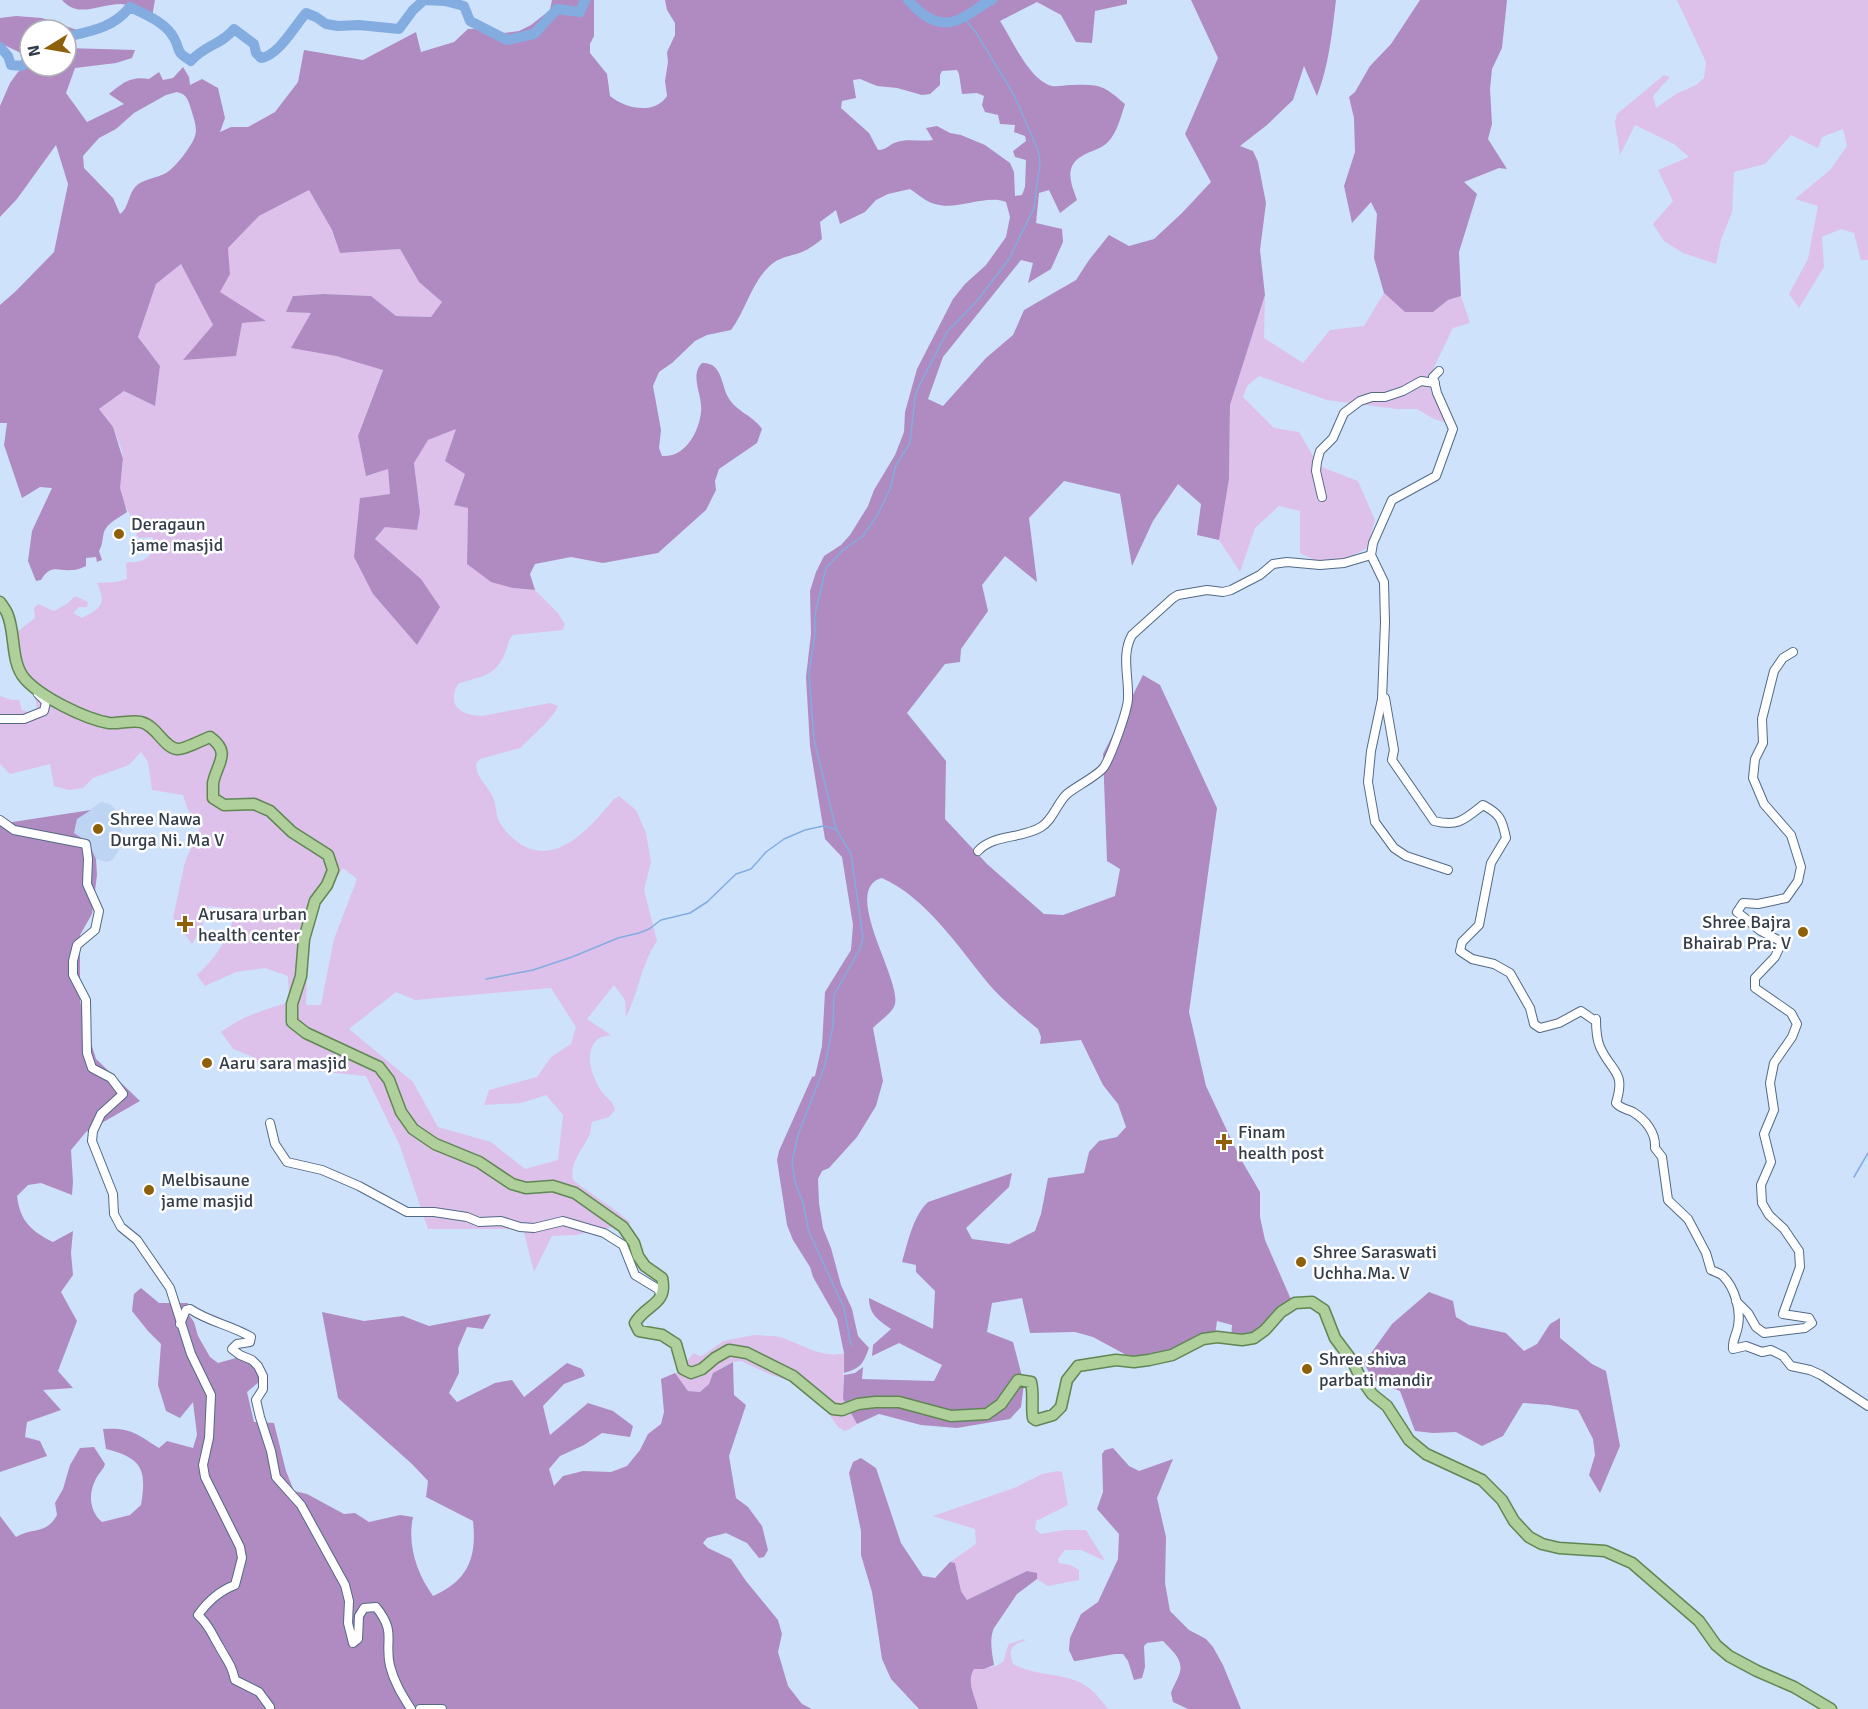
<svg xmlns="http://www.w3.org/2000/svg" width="1868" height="1709" viewBox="0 0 1868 1709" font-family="Signika,sans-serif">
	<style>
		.built { fill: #bdd5f3 }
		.green { fill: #ddc1eb; fill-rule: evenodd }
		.forest { fill: #b08bc1; fill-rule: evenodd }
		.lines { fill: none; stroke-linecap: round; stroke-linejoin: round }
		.stream { stroke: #83ace0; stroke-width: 1.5 }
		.river { stroke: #83ace0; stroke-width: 10 }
		.minor-casing { stroke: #536985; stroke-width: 10 }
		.major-casing { stroke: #608753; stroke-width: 13 }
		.minor { stroke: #fff; stroke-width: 8 }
		.major { stroke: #afcf9b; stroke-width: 10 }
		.poi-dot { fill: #8f600a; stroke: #fff; stroke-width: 2 }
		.labels { text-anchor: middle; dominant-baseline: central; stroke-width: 5; stroke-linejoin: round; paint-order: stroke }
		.poi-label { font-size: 18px; fill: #333d4a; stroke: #fff; text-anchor: start }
	</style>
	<rect width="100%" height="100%" fill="#cee2fc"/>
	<polygon class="built" points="101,802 110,804 118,812 122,826 118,852 112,860 107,862 96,859 88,842 74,833 77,819"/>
	<g class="green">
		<polygon points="1677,0 1868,0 1868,260 1861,260 1854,233 1841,229 1822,237 1824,267 1799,308 1789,294 1808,259 1818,206 1795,199 1830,170 1847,146 1843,129 1822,137 1818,148 1791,135 1765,164 1734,172 1732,212 1721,240 1716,264 1683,253 1664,241 1653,224 1673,201 1658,170 1689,157 1674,144 1635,125 1620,155 1615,122 1617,114 1664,75 1670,77 1653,96 1656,108 1676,94 1696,85 1704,78 1706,62"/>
		<path d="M309,190L332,230L340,253L400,249L419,282L442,302L431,317L396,316L371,296L324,294L293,296L287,312L311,313L292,348L336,356L383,369L358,436L366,475L388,468L390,494L360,498L373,594L417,645L421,579L375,540L385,527L420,512L414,462L428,440L456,429L465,474L454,505L468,507L467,564L513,588L535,590L558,613L565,624L563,630L513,635C508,640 508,646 505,653C495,678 479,676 458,684C446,706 461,715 482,716L550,703L558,706L555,712L544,725L520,748L480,759L476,764C476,779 490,787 494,800C496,806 496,813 498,819C502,829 511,837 519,843C557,869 592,825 614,799L619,796L636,810L646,833L651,862L644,890L657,941C641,964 639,992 626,1017L625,1000L614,985L587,1019L611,1035C607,1036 601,1037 598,1039C582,1052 593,1079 602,1092C608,1100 612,1099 615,1110L609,1117L592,1122C590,1127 592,1131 589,1136C582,1150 569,1164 573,1180C592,1195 613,1207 631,1223L576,1235L552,1236L534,1272L523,1229H428L400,1146L366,1076L305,1070L265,1069L251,1056L233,1049L221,1032C242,1016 264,1010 289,1002L288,976L265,968L236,972L205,986L197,975C216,958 232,934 235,909L209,906L201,929L192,944L173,918L185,862L201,824L188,810L183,795L152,790L148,762L141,752L129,765L93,778L83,788L69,790L54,786L50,764L10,774L0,764V696L12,700H19L22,710L28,712L37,709L35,695L18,659L17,632L35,618L34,608L38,604L54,611L67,604L75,596L88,602L87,607H79L73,613L82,618C101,608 107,605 97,583L116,582L127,579L126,563C131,561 136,563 141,561C151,557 158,546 152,537L139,538L136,535L138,531C133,516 121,504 120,488C119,479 124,469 123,460C122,441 110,423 99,409L124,391L155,406L160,366L138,337L156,284L181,264L213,325L184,360L242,323L264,321L219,292L230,274L228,248L259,216ZM343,868L357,879L334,939L321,1005H306L308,934L317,908ZM551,988L576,1027L571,1044L551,1057L537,1077L489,1090L484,1105L521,1103L546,1095L563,1115L558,1160L525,1169L491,1142L438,1127L413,1082L349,1029L396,992L415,1000Z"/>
		<polygon points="1384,293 1405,312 1433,312 1448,300 1461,296 1470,323 1453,328 1433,369 1430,390 1448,423 1434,419 1417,409 1396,409 1327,400 1259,376 1247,386 1243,397 1274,428 1299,432 1319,466 1358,481 1375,520 1367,548 1341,562 1314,560 1300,553 1300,511 1279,506 1255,528 1240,572 1219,540 1229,479 1230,405 1265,295 1264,338 1303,363 1330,330 1364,326"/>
		<path d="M754,1335C764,1336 774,1335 783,1338C803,1345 823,1359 844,1353L843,1399L857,1424L850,1429L845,1431L838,1427L826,1410L792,1382L769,1374L741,1361L732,1362L713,1373L709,1384L700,1392L688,1391L675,1374L694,1353L699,1356L704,1355L723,1341Z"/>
		<polygon points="1058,1471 1062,1472 1068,1505 1036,1521 1035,1529 1041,1534 1064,1530 1086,1530 1105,1561 1081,1550 1065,1550 1058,1559 1059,1563 1070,1565 1079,1570 1079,1580 1048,1586 1037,1579 1036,1573 1027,1571 967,1600 961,1591 955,1563 950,1562 976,1544 975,1529 933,1516 1014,1488 1042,1474"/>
		<path d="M1024,1639L1025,1641C1011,1644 1008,1651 1013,1664C1035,1676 1062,1673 1081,1683C1092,1688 1101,1700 1108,1709H978C975,1696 966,1681 974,1669C982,1669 999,1668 1004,1660C1006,1655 1006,1649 1009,1644Z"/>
	</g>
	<g class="forest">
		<path d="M62,0H155L152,17C143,13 130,4 121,4C99,4 78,19 62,0Z"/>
		<path d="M552,0H594V36L590,44V53L607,74L610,96C626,109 655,115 667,96L665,81L668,62L667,52L675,35V23L667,10L665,0H1127V4L1095,11L1092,43L1076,42L1061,15L1037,2L1000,21C1012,39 1029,80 1052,86C1057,87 1065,85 1070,85C1100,84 1103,85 1125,104C1121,116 1117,133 1108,142C1100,150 1088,151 1079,158C1064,169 1072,186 1077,200L1060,213L1049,190L1039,193L1036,223L1062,229L1063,242L1051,269L1028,283L1033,263L1021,260L943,357L928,399L943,406L986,358L1013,335L1024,310L1076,280L1089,260L1109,235L1129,246L1154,239L1182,213L1211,182L1185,134L1218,58L1191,0H1336C1332,33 1329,65 1317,96L1304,66L1293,100L1267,125L1240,146L1253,151L1258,162L1266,203L1260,250L1265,295L1230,405L1229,479L1219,540L1197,535L1201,504L1178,484L1153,521L1132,566L1120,494L1064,481L1029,518L1037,582L1005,556L982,585L988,611L961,649L960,662L945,664L907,713L946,761L945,819L987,864L1044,914L1063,915L1115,896L1120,869L1107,861L1103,754L1143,675L1160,685L1217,808L1189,1012L1206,1086L1239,1156L1260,1192V1217L1265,1240L1293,1304L1260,1332L1231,1340L1232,1325L1217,1321L1215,1335L1141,1363L1093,1337L1075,1332L1030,1333L1022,1298L992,1303L987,1332L1013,1342L1024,1384L1021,1407L1010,1419L957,1428L921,1425L879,1414L857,1424L843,1399L844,1375L855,1373L863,1367L862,1379L934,1381L942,1365L899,1343L872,1356L873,1345L891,1329C878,1320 869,1314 869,1298L933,1329L935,1291L916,1272V1265L902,1262C908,1242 913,1216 928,1202L1012,1173L1009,1187L966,1228L972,1239L1009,1244L1035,1231L1041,1214L1048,1178L1084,1173L1089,1152L1099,1141L1117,1137L1126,1127L1118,1104L1103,1085L1081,1040L1040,1044L1041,1037L1038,1029C1022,1016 999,997 987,982C958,946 925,897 882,878C840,889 901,978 895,1004C892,1014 880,1020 873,1028L883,1081L876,1106L857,1137L829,1168L822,1171L818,1179L819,1203L823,1228L831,1248L841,1285L852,1309L858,1336L869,1348C863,1364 861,1368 844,1373V1353L837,1319L813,1277L810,1267L793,1240L787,1225L777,1160L779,1151L812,1077L815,1076L822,1046L825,992L851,950L853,925L842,857L825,839L810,746L806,677L811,634L810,591L816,572L824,556L841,545L850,535L868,506L874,490L895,455L904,432L905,412L917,369L953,299L965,284L986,265L1006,237L1010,217L1006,202C986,194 957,211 935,204C926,202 918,194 910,189L888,194L876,200L865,212L840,224L836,210L820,222L822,239C816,244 809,249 802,252C792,256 782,256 772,264C752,280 746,310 731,330L707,335L695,341L672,363L659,372L653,386L661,430L659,448L662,456C685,458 699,432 701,412C703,395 689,376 702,363C722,362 721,384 728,397C735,411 754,416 762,429L757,443L719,469L715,481L716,490L706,510L658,553L603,563L571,557L535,564L530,574L535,590L513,588L491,582L467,564L468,508L454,505L465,474L445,461L456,429L428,440L414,463L420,512L417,530L385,527L375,539L421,579L440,607L417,645L373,594L354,557L360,498L390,494L388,469L366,476L358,436L383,370L336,356L291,348L311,313L286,312L293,296L324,294L371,296L396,316L431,317L442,302L419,282L400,249L340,253L332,230L309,190L259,216L228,248L230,274L220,292L266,321L242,323L236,356L183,360L213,325L181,264L156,284L138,337L160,366L155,406L124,391L99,409L113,427L123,459L120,488L127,512C120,517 107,523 104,532C102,539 103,544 99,551L102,560L97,562L96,557L86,558V566C82,568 77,570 72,570C59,572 51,563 41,580L36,581L28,561L32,531L52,488L40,487L22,498L4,445L7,423H0V305L16,291L54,252L68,184L56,145L17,199L0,217V106L10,83L18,72L30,64V66H66V48L135,50L132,58L116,63L75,68L66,93L87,122L124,104L109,94C123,83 130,76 149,79L159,72L163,80L173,78L183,67L189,77L190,85L202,79L218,88L225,118L220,132L231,127H248L275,112L298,82L304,50L363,60L416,32L421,52L454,42L468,29L494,28L503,33L519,31L531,25L550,10ZM957,70L959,74L962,94L977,93L984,96L982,105L985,112L998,115L1000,124L1015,125L1014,132L1025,136L1026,141L1013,151L1015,157L1026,160L1025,187L1022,195L1015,196L1014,172L1010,163L985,145L961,135L950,133L937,126L926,128L933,140C922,142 907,138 897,142C889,144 887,150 878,150L869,133L841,108L842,101L856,98L853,80L860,79L877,86L897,88L922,95L930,94L940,85V75L942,71ZM177,92C187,94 188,100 191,109C193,116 198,129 195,136C192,146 175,168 166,173C157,178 143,179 136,186C128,194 129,208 120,214L113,198L84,168L83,156L99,138L116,129L134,113L166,95Z"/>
		<polygon points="1420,0 1507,0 1502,48 1492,69 1490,89 1492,124 1488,139 1507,169 1499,168 1464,182 1477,194 1459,252 1461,296 1448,300 1433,312 1405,312 1384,293 1374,258 1377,214 1371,202 1352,223 1344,186 1355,152 1354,118 1349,97 1355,92 1370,66 1391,44"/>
		<polygon points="16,16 42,18 80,31 66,36 66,30 30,30 30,50 23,54 0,43 0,18"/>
		<path d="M91,810L77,819L74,833L88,842L96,859L97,875L92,914L80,935V1000L83,1017L96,1059L140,1101L86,1132L71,1150L73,1182L72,1195L41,1183L28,1185L17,1196C20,1221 31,1231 53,1242L73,1231L71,1253L73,1275L61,1292L77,1321L58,1371L73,1388L43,1390L61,1410L27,1422L25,1437L40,1441L47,1456L0,1472V822L6,823Z"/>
		<path d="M141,1288L159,1303H188L189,1315L194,1322L198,1336L210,1357L218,1363L236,1358L254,1362L260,1381L247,1392L254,1422L274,1423L286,1471L294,1491L307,1494L344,1514L355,1513L369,1522L400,1515L413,1517C407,1545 417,1574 433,1596C468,1581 477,1558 473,1521L426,1497L428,1481L412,1464L338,1398L322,1312L364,1321L403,1316L429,1326L491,1314L483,1329L467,1327L458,1348L459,1373L449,1393L457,1402L495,1383L512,1380L524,1397L567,1363L582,1369L585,1376L564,1384L543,1406L550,1435L588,1403L613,1411L633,1426L630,1437L602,1433L584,1445L560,1456L549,1469L554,1486L563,1476L583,1471L611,1472L627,1466L640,1450L648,1434L661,1424L664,1412L661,1379L675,1373L688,1391L700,1392L709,1384L713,1373L733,1362L734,1395L746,1405L729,1456L736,1498L748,1507L762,1526L768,1550L764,1557L759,1558L747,1543L726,1533L707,1538L703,1543L708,1548L731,1559L746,1581L778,1620L782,1634L778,1652L788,1686L802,1704L812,1709H0V1516L16,1537C33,1527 46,1535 57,1515L55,1503L63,1489L70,1465L80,1448L94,1447L105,1464C103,1471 97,1474 95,1481C88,1495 90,1512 102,1522L130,1515L141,1505C147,1469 142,1458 106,1449L103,1429C130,1427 137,1434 159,1448L167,1441L193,1448L197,1435L193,1402L180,1418L166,1411L158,1385L161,1344L148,1331L132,1311L134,1294Z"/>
		<polygon points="1429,1292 1453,1301 1456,1317 1469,1325 1506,1333 1524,1351 1537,1344 1550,1324 1560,1318 1560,1338 1592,1364 1606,1371 1620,1446 1600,1493 1589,1475 1595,1455 1593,1439 1578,1410 1549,1405 1523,1403 1503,1436 1482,1446 1456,1432 1433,1433 1415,1431 1400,1391 1373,1380 1364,1363 1392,1324"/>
		<path d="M1113,1448L1129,1466L1139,1471L1173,1459L1157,1498L1166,1537L1165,1583L1170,1611L1189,1630L1206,1639L1213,1647L1223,1665L1241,1709H1188L1173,1702L1171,1693C1173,1686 1177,1681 1179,1675C1185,1660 1172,1651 1163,1641L1147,1643L1144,1646L1145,1667L1142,1678L1134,1680L1128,1661L1123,1654H1115L1076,1661H1074L1069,1650L1070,1638L1081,1614L1098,1602L1118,1559L1119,1534L1097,1509L1103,1492L1102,1454L1105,1450Z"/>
		<path d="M861,1458L876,1468L901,1543L923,1576L935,1578L950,1562L955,1563L961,1591L967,1600L1027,1571L1037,1573V1579L1017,1594L994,1628C989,1639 992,1653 994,1665L984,1669H974C966,1681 975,1696 978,1709H919L891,1679L882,1659L872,1592L861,1555V1531L849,1473L853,1462Z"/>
	</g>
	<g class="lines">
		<g class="stream">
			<polyline points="486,979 533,970 572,957 618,938 639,933 649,929 661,920 690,913 707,902 736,874 751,869 766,852 784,839 805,830 823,826 835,829"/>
			<polyline points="1854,1177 1868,1153"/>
			<polyline points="851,1345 844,1308 809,1232 803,1203 795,1182 792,1162 798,1135 825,1065 833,1026 834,995 860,949 863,938 851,854 836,829 814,740 809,672 815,634 815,614 826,568 844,549 863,536 878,514 890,489 896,465 910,443 915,397 919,386 947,332 977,301 1009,259 1034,208 1040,163 1038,150 1014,95 975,31 963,17"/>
		</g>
		<g class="river">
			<path d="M908,0C924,18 941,30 964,17C974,12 982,4 992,0"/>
			<path d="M66,37C92,31 113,28 130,7C146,15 165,22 174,38C182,53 174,50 191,61C203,46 223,44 234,29L254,44L256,53L261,58C278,56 294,27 306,13L316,17L326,24L338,26L359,25L399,29L413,10L424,0L445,1L464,6L470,21L507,40L534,34L557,9L580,12L585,0"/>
			<polyline points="0,47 8,56 11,65 22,66 30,58"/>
		</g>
		<defs>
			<g id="minor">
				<polyline points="1439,371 1433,377 1437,393 1453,429 1436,476 1392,500 1373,543 1371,555 1384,582 1385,623 1382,699 1371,751 1368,782 1375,822 1394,848 1406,856 1448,870"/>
				<polyline points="1322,497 1316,471 1317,462 1320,451 1333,438 1344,413 1360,401 1372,397 1385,397 1403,391 1421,381 1435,383"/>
				<path d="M1382,699L1385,698L1394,750L1392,760L1434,821C1458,827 1464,820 1483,805C1500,814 1502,819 1506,838L1491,863L1479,925L1462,942L1460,951L1472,959L1494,964L1510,973L1530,1008L1534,1024L1540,1028L1559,1023L1581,1011L1594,1020L1596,1019C1596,1028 1596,1038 1600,1047C1612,1073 1626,1071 1616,1103C1621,1109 1627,1109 1633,1112C1646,1120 1656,1133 1655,1148L1662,1157L1668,1200L1688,1219L1706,1253L1711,1270C1715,1272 1720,1273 1723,1276C1735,1288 1741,1310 1738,1326C1737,1334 1732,1340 1733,1349L1746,1346L1762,1352L1771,1350L1783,1356L1791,1366L1810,1370L1821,1375L1868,1406"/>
				<polyline points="0,719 24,719 44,711 46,702 38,694"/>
				<path d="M0,820L14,830L86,844L88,859L87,884L99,911L95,930L77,945L73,961V975L86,1000L87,1053L92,1068L111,1078L123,1094L101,1114L93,1131L92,1141L113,1194L114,1214L121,1227L137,1240L170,1288L191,1354L211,1395L209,1438L203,1465L205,1477L240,1547L242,1558L235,1585C219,1591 208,1601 198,1615C210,1626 211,1633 219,1646C227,1661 231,1663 235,1680L259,1692L270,1707V1709"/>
				<path d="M978,851C993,834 1022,839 1041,827C1053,820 1057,803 1067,794C1075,787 1099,775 1104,767C1111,756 1128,710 1128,698C1129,677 1121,654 1132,635L1173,598L1178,595L1207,590L1223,592L1231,590L1260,575L1273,564L1287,562L1320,565L1344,563L1371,555"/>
				<polyline points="270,1123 275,1144 287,1162 322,1170 359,1186 407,1212 434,1212 467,1217 479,1222 501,1221 520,1227 534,1228 563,1221 604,1233 623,1245 635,1275 658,1289 661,1296"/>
				<polyline points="1736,1301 1748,1313 1756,1327 1764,1333 1805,1328 1812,1323 1809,1318 1783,1314 1800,1267 1799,1251 1784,1229 1769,1215 1762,1203 1761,1185 1771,1162 1764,1134 1774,1110 1770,1083 1774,1063 1792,1037 1797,1024 1791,1013 1755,988 1755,978 1775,957 1782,942 1761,931 1737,912 1743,903 1758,904 1786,898 1798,881 1801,867 1791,835 1764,804 1753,778 1755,759 1763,743 1762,719 1774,671 1783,658 1793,652"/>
				<path d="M180,1324L186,1310L190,1309C209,1322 231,1325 251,1337L250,1342L237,1344L232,1349L240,1355L252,1360L258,1366L263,1376V1389L256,1400L260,1417L271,1451L276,1477L301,1505L345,1585L349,1601L348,1623L353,1643L358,1639L359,1616L364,1608L376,1607C397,1633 384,1640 390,1666C394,1682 402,1695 411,1709"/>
				<polyline points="420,1709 442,1709"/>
			</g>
			<path id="major" d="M0,602C2,605 5,609 7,613C16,633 10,662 25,679C41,697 85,719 109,723C119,724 131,720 141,722C157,726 163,747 177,749C183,750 202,740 210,737C232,753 217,763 213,783C213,787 213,793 213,798L224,805L254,804L270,811L292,832L328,855L333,870L327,885L315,901L304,939L301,976L292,1004V1022L306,1033L379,1067L389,1080L401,1112L413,1129L435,1144L479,1162L512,1184L526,1188L553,1186L575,1193L623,1227L634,1243L638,1256L645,1266L662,1278C668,1305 646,1304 635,1323L639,1331L662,1335L676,1344L683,1369L691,1373L702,1369L715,1358L729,1350L747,1353L793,1376L833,1409L842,1410L858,1404L875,1402H899L951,1416L987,1414L1001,1404L1018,1380L1031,1382C1034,1395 1031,1405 1033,1418L1036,1420L1053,1415L1061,1407L1067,1380L1078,1366L1116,1360L1134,1362L1149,1360L1172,1355L1203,1339L1217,1337L1242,1340L1254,1338L1265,1330L1281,1312L1295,1303L1312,1302L1324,1310L1335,1338L1353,1362L1360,1377L1372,1394L1387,1406L1409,1440L1426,1454L1482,1480L1502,1500L1514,1521L1529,1537L1542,1544L1559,1548L1605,1551L1632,1563L1699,1621L1716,1645L1729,1656L1757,1671L1794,1687L1831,1709"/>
		</defs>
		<use href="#minor" class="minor-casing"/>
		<use href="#major" class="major-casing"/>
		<use href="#minor" class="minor"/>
		<use href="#major" class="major"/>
	</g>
	<g class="poi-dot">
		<circle cx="119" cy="534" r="6"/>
		<circle cx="98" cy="829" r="6"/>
		<path d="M182 915h6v6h6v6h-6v6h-6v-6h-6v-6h6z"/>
		<circle cx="1803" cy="932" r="6"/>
		<circle cx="207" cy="1063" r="6"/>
		<path d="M1221 1133h6v6h6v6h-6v6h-6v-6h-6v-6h6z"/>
		<circle cx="149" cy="1190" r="6"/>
		<circle cx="1301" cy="1262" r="6"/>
		<circle cx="1307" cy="1369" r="6"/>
	</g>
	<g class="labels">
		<g class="poi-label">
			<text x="131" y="524">Deragaun<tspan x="131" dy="21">jame masjid</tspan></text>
			<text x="110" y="819">Shree Nawa<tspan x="110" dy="21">Durga Ni. Ma V</tspan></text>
			<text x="198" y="914">Arusara urban<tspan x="198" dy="21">health center</tspan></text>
			<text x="1791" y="922" text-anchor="end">Shree Bajra<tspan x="1791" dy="21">Bhairab Pra. V</tspan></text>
			<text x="219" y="1063">Aaru sara masjid</text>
			<text x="1238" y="1132">Finam<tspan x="1238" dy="21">health post</tspan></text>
			<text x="161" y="1180">Melbisaune<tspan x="161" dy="21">jame masjid</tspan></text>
			<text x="1313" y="1252">Shree Saraswati<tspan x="1313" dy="21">Uchha.Ma. V</tspan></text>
			<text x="1319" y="1359">Shree shiva<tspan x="1319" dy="21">parbati mandir</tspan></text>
		</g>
	</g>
	<g transform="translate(48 48) rotate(259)"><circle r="28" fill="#ffffff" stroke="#adb1b7" stroke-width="1.5"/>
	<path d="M0-4.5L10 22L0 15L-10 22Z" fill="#8f600a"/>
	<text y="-9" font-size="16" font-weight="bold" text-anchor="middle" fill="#333d4a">N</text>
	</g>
</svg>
